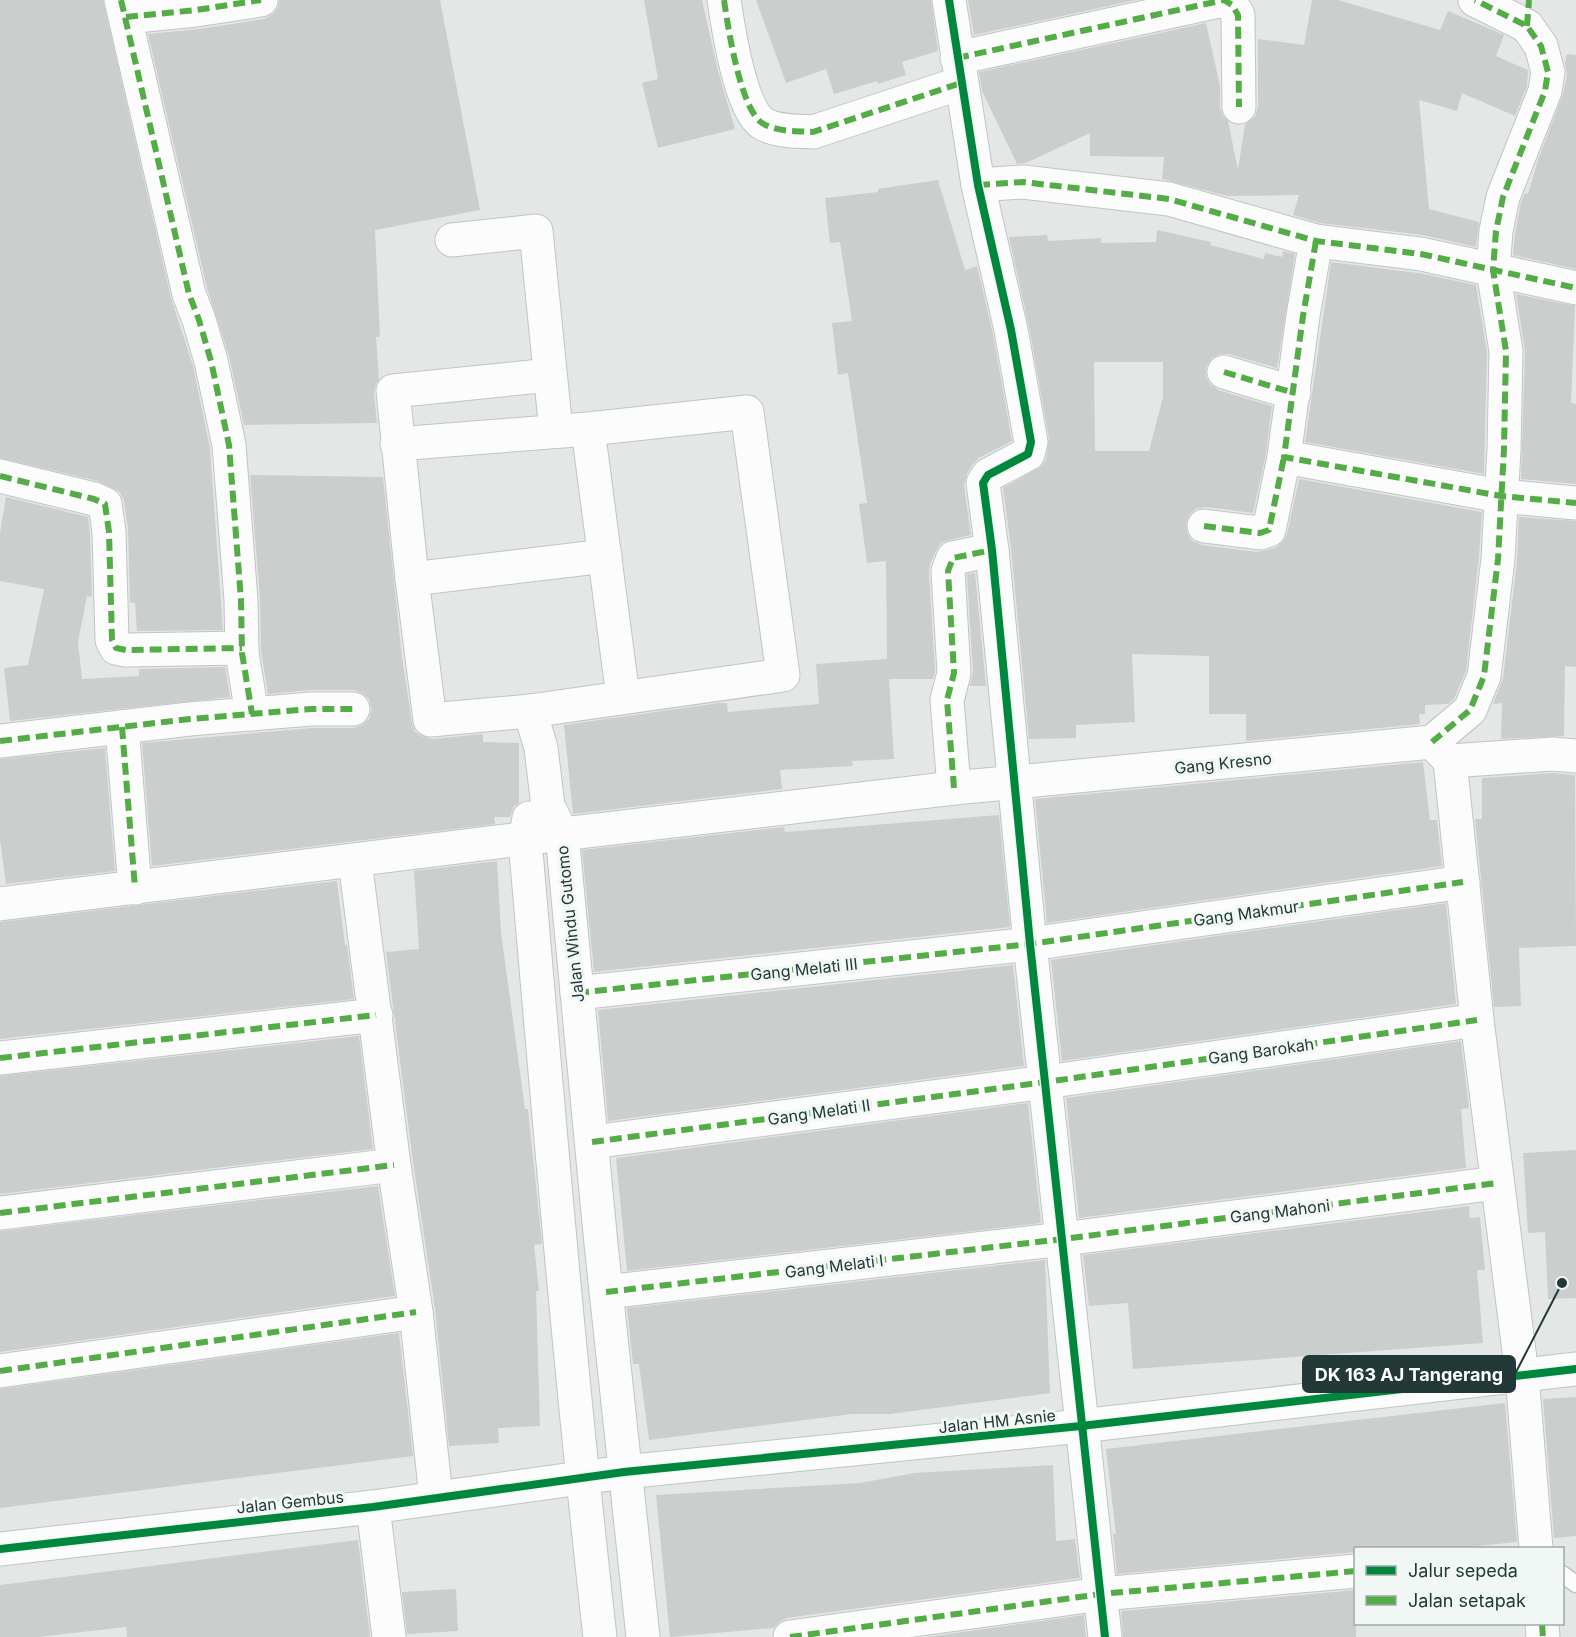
<svg xmlns="http://www.w3.org/2000/svg" width="1576" height="1637" viewBox="0 0 1576 1637" font-family="Inter,sans-serif">
	<style>
		.building { fill: #cacfce; fill-rule: evenodd }
		.lines { fill: none; stroke-linecap: round; stroke-linejoin: round }
		.service-casing { stroke: #c0c5c4; stroke-width: 19 }
		.minor-casing { stroke: #c0c5c4; stroke-width: 35 }
		.service { stroke: #fbfcfb; stroke-width: 16 }
		.minor { stroke: #fbfcfb; stroke-width: 33 }
		.quiet { stroke: #53ac45; stroke-width: 6; stroke-dasharray: 12 6; stroke-linecap: butt }
		.cycleway-casing { stroke: #f1f7f5; stroke-width: 11 }
		.cycleway { stroke: #00873e; stroke-width: 8 }
		.labels { text-anchor: middle; dominant-baseline: central; stroke-width: 6; stroke-linejoin: round; paint-order: stroke }
		.street-label { font-size: 16px; fill: #223937; stroke: #f1f7f5 }
		.leader { fill: none; stroke: #223937; stroke-width: 2 }
		.callout-dot { fill: #223937; stroke: #f1f7f5; stroke-width: 2 }
		.callout { fill: #223937; stroke: #223937; stroke-width: 2 }
		.callout-label { font-size: 18px; text-anchor: middle; font-weight: bold; fill: #fff }
	</style>
	<rect width="100%" height="100%" fill="#e3e8e7"/>
	<g class="building">
		<polygon points="0,0 103,0 171,298 193,366 210,448 223,630 137,631 135,603 130,602 128,529 124,501 120,492 98,481 0,458"/>
		<polygon points="279,0 440,0 480,210 375,230 380,337 376,337 379,380 376,384 374,393 377,423 244,425 229,356 207,288 148,34 199,29 264,19 273,14 278,7"/>
		<polygon points="644,0 702,0 718,71 735,129 658,148 642,83 658,79"/>
		<polygon points="756,0 931,0 938,51 902,62 906,75 878,84 877,81 834,94 826,69 786,83"/>
		<polygon points="968,0 1136,0 974,35"/>
		<polygon points="1312,0 1338,0 1440,30 1448,11 1504,35 1496,56 1528,70 1527,86 1515,116 1462,93 1457,111 1419,100 1429,209 1479,222 1476,247 1423,235 1320,223 1293,215 1299,195 1227,196 1162,179 1164,157 1090,156 1090,133 1026,163 1017,164 982,91 979,72 1206,23 1220,86 1220,108 1223,116 1228,121 1238,170 1245,124 1255,117 1258,107 1258,39 1304,45"/>
		<polygon points="1567,54 1576,55 1576,269 1513,255 1515,234 1521,202 1525,193 1528,194 1538,160 1563,94 1567,75 1565,62"/>
		<polygon points="938,180 965,270 977,266 993,334 1012,441 979,458 972,465 967,474 964,485 971,535 949,540 941,543 936,551 930,564 929,572 935,671 933,679 889,679 894,759 852,761 853,766 780,770 782,789 573,814 564,725 719,703 727,703 728,712 819,704 816,664 887,659 886,561 867,563 859,504 867,503 848,373 838,375 832,323 852,321 840,242 830,243 825,198 878,192 878,189"/>
		<path d="M1157,230L1211,242L1210,245L1264,259L1265,253L1282,257L1283,251L1295,254L1277,368L1229,354H1220L1212,358L1206,367V377L1210,384L1218,390L1272,406L1266,454L1253,513L1206,507L1196,509L1189,515L1186,523L1187,533L1192,541L1202,545L1258,552L1275,548L1283,542L1287,534L1299,479L1482,512L1479,557L1466,671L1454,699L1448,704L1425,705V714H1419L1420,724L1246,741V714H1209V656L1132,654L1135,722L1076,725V738L1029,739L1011,548L1003,488L1042,466L1046,459L1049,439L1029,327L1009,237L1047,235L1048,241L1101,238V243L1156,242ZM1094,362H1163V397L1149,451H1095Z"/>
		<polygon points="1331,262 1418,273 1476,285 1487,352 1484,474 1305,442"/>
		<polygon points="1516,294 1575,306 1571,403 1576,404 1576,484 1521,479 1525,351"/>
		<polygon points="250,475 383,477 402,657 412,723 415,732 423,737 432,739 483,734 483,742 519,743 519,803 514,806 510,817 494,817 495,824 152,866 142,743 312,728 354,728 362,725 369,719 372,710 369,699 362,693 354,690 311,690 268,694 261,651 260,599"/>
		<polygon points="6,497 88,517 90,534 92,597 87,596 78,642 82,679 139,676 139,669 225,667 230,697 10,721 4,668 28,665 44,589 0,581 0,533"/>
		<polygon points="1519,517 1576,521 1576,667 1565,666 1564,736 1501,739 1502,703 1493,704 1503,678 1517,561"/>
		<polygon points="975,573 986,686 970,686 973,672 967,574"/>
		<polygon points="105,748 115,871 6,884 0,840 0,759"/>
		<polygon points="1423,762 1430,820 1437,820 1442,866 1047,923 1035,799"/>
		<polygon points="1553,773 1575,775 1576,946 1519,948 1521,1006 1494,1007 1475,819 1482,819 1482,778"/>
		<polygon points="999,815 1010,927 594,972 582,850 784,827 785,832"/>
		<polygon points="497,861 501,932 525,1109 528,1109 542,1244 534,1245 539,1291 536,1291 540,1426 498,1428 499,1443 449,1446 435,1309 413,1162 386,952 419,949 414,871"/>
		<polygon points="337,881 345,945 347,945 354,999 0,1039 0,922"/>
		<polygon points="1446,903 1456,1004 1062,1061 1051,960"/>
		<polygon points="1013,965 1024,1066 608,1121 598,1010"/>
		<polygon points="359,1036 373,1149 0,1194 0,1076"/>
		<polygon points="1461,1041 1469,1108 1461,1109 1466,1168 1079,1218 1066,1098"/>
		<polygon points="1028,1103 1041,1223 627,1271 616,1158"/>
		<polygon points="1576,1150 1576,1298 1548,1299 1545,1232 1528,1233 1523,1153"/>
		<polygon points="378,1186 395,1296 0,1352 0,1231"/>
		<polygon points="1469,1206 1470,1218 1480,1217 1485,1270 1477,1270 1483,1343 1133,1369 1128,1303 1089,1306 1083,1255"/>
		<polygon points="1045,1260 1050,1393 890,1414 852,1414 649,1440 639,1364 633,1364 627,1308"/>
		<polygon points="399,1333 413,1456 0,1508 0,1389"/>
		<polygon points="1576,1397 1576,1536 1554,1538 1543,1399"/>
		<polygon points="1505,1403 1517,1542 1458,1548 1356,1548 1356,1552 1117,1574 1113,1534 1116,1534 1106,1449"/>
		<polygon points="1053,1465 1056,1541 1075,1539 1080,1578 787,1618 779,1622 774,1628 670,1637 656,1495 860,1483 914,1473"/>
		<polygon points="358,1540 370,1636 368,1637 127,1637 126,1627 38,1637 0,1637 0,1585"/>
		<polygon points="456,1589 458,1631 407,1634 402,1592"/>
		<polygon points="1356,1590 1356,1637 1123,1637 1121,1611"/>
		<polygon points="1084,1615 1086,1637 927,1637"/>
	</g>
	<g class="lines">
		<defs>
			<polyline id="service" points="1562,1574 1576,1584"/>
			<g id="minor">
				<polyline points="121,0 189,294 199,320 211,361 229,445 241,600 242,653 252,714"/>
				<path d="M724,0C728,27 740,108 762,123C776,132 797,131 813,132L961,83"/>
				<polyline points="949,0 978,185 1011,330 1031,442 1028,454 988,475 983,483 992,550 1030,944 1105,1637"/>
				<polyline points="126,17 196,10 261,0"/>
				<polyline points="957,58 1224,0 1232,5 1238,15 1239,107"/>
				<polyline points="978,185 1023,182 1169,199 1316,241 1421,254 1576,288"/>
				<polyline points="452,240 536,231 556,431"/>
				<polyline points="1316,241 1303,316 1284,457 1501,496 1576,503"/>
				<polyline points="1224,372 1294,393"/>
				<polyline points="588,429 623,697"/>
				<polyline points="397,444 588,429 747,412 783,675 530,711 430,720 412,579 605,556"/>
				<polyline points="0,476 94,499 105,504 109,532 112,640 116,648 126,650 242,648"/>
				<polyline points="1204,526 1260,533 1269,530 1284,457"/>
				<polyline points="412,579 393,391 550,375"/>
				<polyline points="530,711 541,748 548,806 562,834 601,1244 643,1637"/>
				<polyline points="122,727 135,888"/>
				<polyline points="0,741 190,719 311,709 353,709"/>
				<polyline points="1432,742 1450,761 1477,1020 1522,1375 1536,1548"/>
				<polyline points="1432,742 1470,710 1484,676 1498,559 1504,449 1506,351 1493,270 1496,231 1503,197 1545,91 1548,72 1541,46 1527,26 1475,0"/>
				<polyline points="1450,761 1553,754 1576,756"/>
				<polyline points="954,788 947,700 954,673 948,571 953,558 992,550"/>
				<path d="M529,818L525,840C548,1106 570,1372 600,1637"/>
				<polyline points="355,861 394,1165 416,1312 436,1497"/>
				<polyline points="0,904 562,834 954,788 1432,742"/>
				<polyline points="577,993 1030,944 1463,882"/>
				<polyline points="0,1058 376,1015"/>
				<polyline points="592,1142 1046,1082 1477,1020"/>
				<polyline points="0,1213 394,1165"/>
				<polyline points="606,1292 1063,1239 1497,1183"/>
				<polyline points="0,1371 416,1312"/>
				<polyline points="373,1507 389,1637"/>
				<polyline points="0,1549 373,1507 624,1472 1081,1426 1576,1369"/>
				<polyline points="1542,1624 1543,1637"/>
				<polyline points="790,1637 1101,1594 1356,1571"/>
			</g>
		</defs>
		<use href="#service" class="service-casing"/>
		<use href="#minor" class="minor-casing"/>
		<use href="#service" class="service"/>
		<use href="#minor" class="minor"/>
		<g class="quiet">
			<polyline points="121,0 189,294 199,320 211,361 229,445 241,600 242,653 252,714"/>
			<path d="M724,0C728,27 740,108 762,123C776,132 797,131 813,132L961,83"/>
			<polyline points="126,17 196,10 261,0"/>
			<polyline points="1527,26 1529,0"/>
			<polyline points="957,58 1224,0 1232,5 1238,15 1239,107"/>
			<polyline points="978,185 1023,182 1169,199 1316,241 1421,254 1576,288"/>
			<polyline points="1316,241 1303,316 1284,457 1501,496 1576,503"/>
			<polyline points="1224,372 1294,393"/>
			<polyline points="0,476 94,499 105,504 109,532 112,640 116,648 126,650 242,648"/>
			<polyline points="1204,526 1260,533 1269,530 1284,457"/>
			<polyline points="122,727 135,888"/>
			<polyline points="0,741 190,719 311,709 353,709"/>
			<polyline points="1432,742 1470,710 1484,676 1498,559 1504,449 1506,351 1493,270 1496,231 1503,197 1545,91 1548,72 1541,46 1527,26 1475,0"/>
			<polyline points="954,788 947,700 954,673 948,571 953,558 992,550"/>
			<polyline points="577,993 1030,944 1463,882"/>
			<polyline points="0,1058 376,1015"/>
			<polyline points="592,1142 1046,1082 1477,1020"/>
			<polyline points="0,1213 394,1165"/>
			<polyline points="606,1292 1063,1239 1497,1183"/>
			<polyline points="0,1371 416,1312"/>
			<polyline points="1542,1624 1543,1637"/>
			<polyline points="790,1637 1101,1594 1356,1571"/>
		</g>
		<defs>
			<g id="cycleway">
				<polyline points="949,0 978,185 1011,330 1031,442 1028,454 988,475 983,483 992,550 1030,944 1105,1637"/>
				<polyline points="0,1549 373,1507 624,1472 1081,1426 1576,1369"/>
			</g>
		</defs>
		<use href="#cycleway" class="cycleway-casing"/>
		<use href="#cycleway" class="cycleway"/>
	</g>
	<g class="labels">
		<g class="street-label">
			<text transform="translate(1223 763) rotate(-6)">Gang Kresno</text>
			<text transform="translate(1246 913) rotate(-8)">Gang Makmur</text>
			<text transform="translate(570 924) rotate(-96)">Jalan Windu Gutomo</text>
			<text transform="translate(804 969) rotate(-6)">Gang Melati III</text>
			<text transform="translate(1261 1051) rotate(-8)">Gang Barokah</text>
			<text transform="translate(819 1112) rotate(-8)">Gang Melati II</text>
			<text transform="translate(1280 1211) rotate(-7)">Gang Mahoni</text>
			<text transform="translate(834 1266) rotate(-7)">Gang Melati I</text>
			<text transform="translate(997 1421) rotate(-6)">Jalan HM Asnie</text>
			<text transform="translate(290 1502) rotate(-6)">Jalan Gembus</text>
		</g>
	</g>
	<path class="leader" d="M1562 1283L1515 1374"/>
	<circle class="callout-dot" cx="1562" cy="1283" r="6"/>
	<rect class="callout" x="1303" y="1356" width="212" height="36" rx="6"/>
	<g class="callout-label">
		<text x="1409" y="1381">DK 163 AJ Tangerang</text>
	</g>
	<rect x="1354" y="1547" width="210" height="78" fill="#f1f7f5" stroke="#9eaba9" stroke-width="1.5"/>
	<rect x="1366" y="1566" width="30" height="9" fill="#00873e" stroke="#9eaba9" stroke-width="1.5"/>
	<text x="1408" y="1577" font-size="18" fill="#223937">Jalur sepeda</text>
	<rect x="1366" y="1596" width="30" height="9" fill="#53ac45" stroke="#9eaba9" stroke-width="1.5"/>
	<text x="1408" y="1607" font-size="18" fill="#223937">Jalan setapak</text>
</svg>
